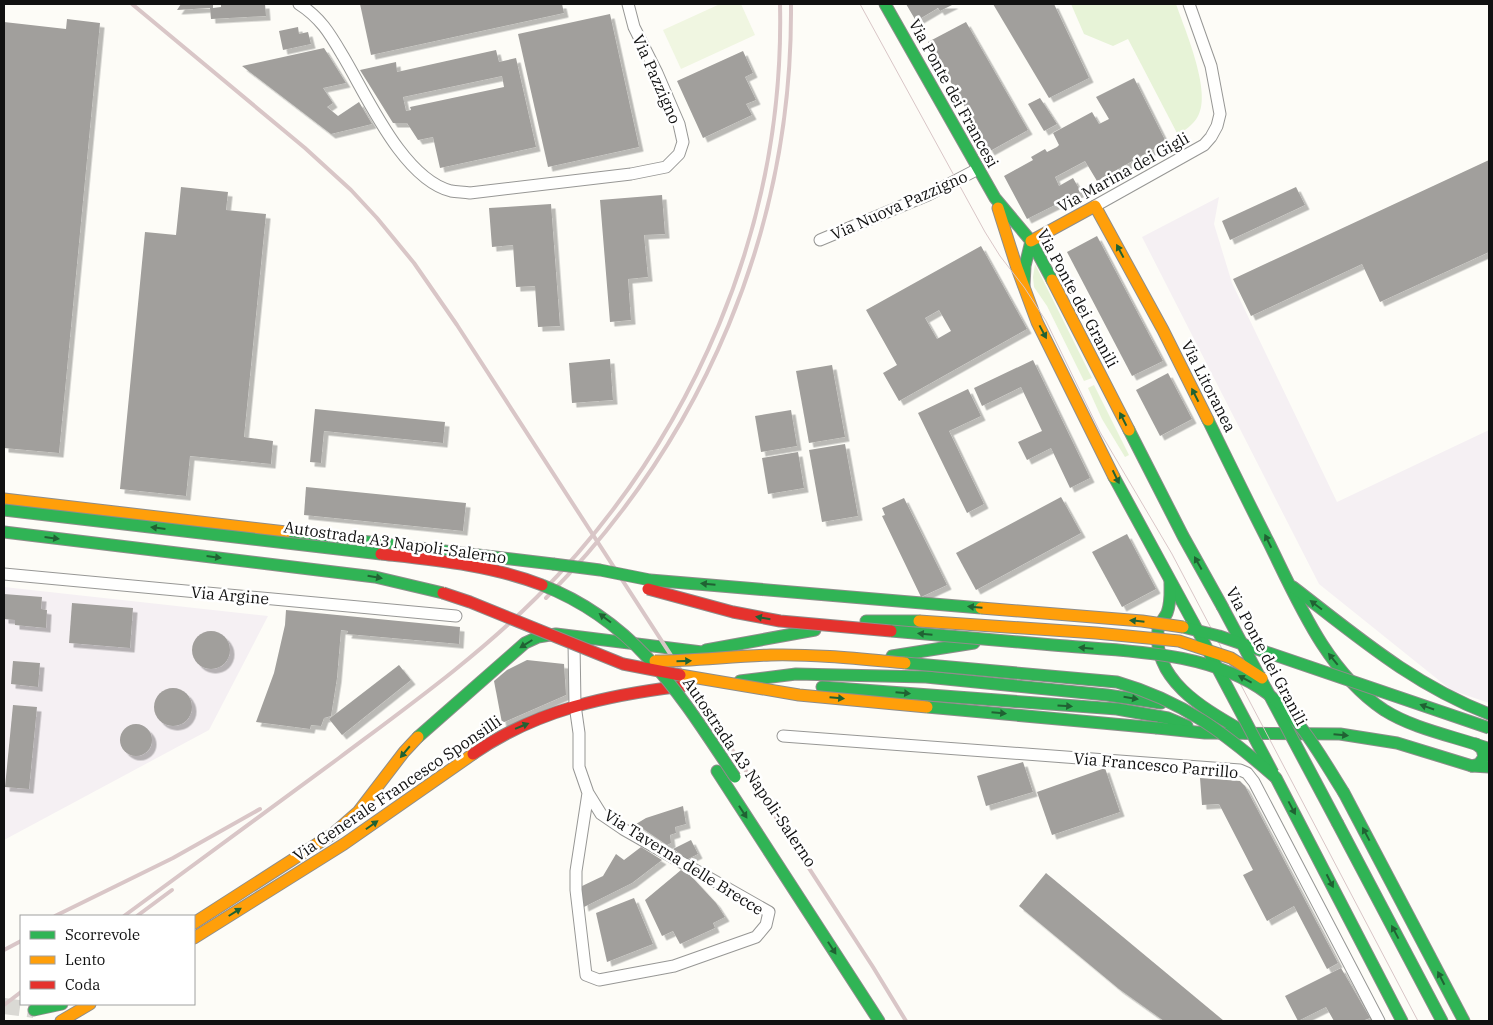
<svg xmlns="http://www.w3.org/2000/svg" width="1493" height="1025" viewBox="0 0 1493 1025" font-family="'IBM Plex Serif',serif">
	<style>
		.industrial { fill: #f5f0f3 }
		.green { fill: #e7f3d7 }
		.pitch { fill: #f0f6e1 }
		.building { fill: #a19f9c; fill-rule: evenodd; filter: url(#shadow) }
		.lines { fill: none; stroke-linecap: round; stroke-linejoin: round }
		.secondary-tunnel { stroke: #dad9d4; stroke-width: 16; stroke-dasharray: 16 8; stroke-linecap: butt }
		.street-casing { stroke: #979795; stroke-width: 13 }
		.fast-casing { stroke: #8e8d8b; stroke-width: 13 }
		.slow-casing { stroke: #8e8d8b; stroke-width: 13 }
		.jam-casing { stroke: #8e8d8b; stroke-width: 13 }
		.street { stroke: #fffffe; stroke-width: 11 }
		.fast { stroke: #30b455; stroke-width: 11 }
		.slow { stroke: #ff9f0a; stroke-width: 11 }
		.jam { stroke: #e5322d; stroke-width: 11 }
		.tram { stroke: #d9c6c7; stroke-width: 1 }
		.rail { stroke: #d9c6c7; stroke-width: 4 }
		.fast-bridge-casing { stroke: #8e8d8b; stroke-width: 13; stroke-linecap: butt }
		.slow-bridge-casing { stroke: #8e8d8b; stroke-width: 13; stroke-linecap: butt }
		.jam-bridge-casing { stroke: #8e8d8b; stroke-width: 13; stroke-linecap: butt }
		.fast-bridge { stroke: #30b455; stroke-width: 11 }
		.slow-bridge { stroke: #ff9f0a; stroke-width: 11 }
		.jam-bridge { stroke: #e5322d; stroke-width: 11 }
		.oneway { fill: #206233 }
		.labels { text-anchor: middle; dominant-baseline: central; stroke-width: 5; stroke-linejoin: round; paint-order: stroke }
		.street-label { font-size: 16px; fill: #111; stroke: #fff }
	</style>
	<defs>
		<filter id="shadow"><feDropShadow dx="4.5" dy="4.5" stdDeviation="0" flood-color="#0004"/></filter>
	</defs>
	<rect width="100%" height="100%" fill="#fdfcf7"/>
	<g class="industrial">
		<polygon points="1219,197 1214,224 1232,283 1337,502 1489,430 1489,703 1451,690 1319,584 1142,237"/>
		<polygon points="4,587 268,616 209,730 4,840"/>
	</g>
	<g class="green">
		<path d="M1071,4H1176C1185,30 1212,92 1198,116C1194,124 1185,130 1178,135L1128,39L1113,46L1084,34Z"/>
		<polygon points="1035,264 1092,378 1084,381 1047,306 1034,287 1033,277"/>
		<polygon points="1094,385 1129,455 1125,457 1102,419 1088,388"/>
	</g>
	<polygon class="pitch" points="720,4 741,4 755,35 681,69 663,30"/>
	<g class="building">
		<polygon points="181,4 213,4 213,8 221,7 221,4 248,4 248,5 265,4 266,16 211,19 210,8 177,10"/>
		<polygon points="360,4 562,4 564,13 371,55"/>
		<polygon points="906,4 954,4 940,11 938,8 916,21"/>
		<polygon points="993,4 1054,4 1089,78 1049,98"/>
		<polygon points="610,14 639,147 548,167 518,34"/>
		<polygon points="67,19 100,23 59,453 4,448 4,22 66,29"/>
		<polygon points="966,22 1028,130 990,151 928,42"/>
		<polygon points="298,27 299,34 308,32 311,44 283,50 279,31"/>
		<polygon points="324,48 346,83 323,88 333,103 327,107 338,116 359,102 372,124 331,134 242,66"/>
		<path d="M496,50L499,62L516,58L536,147L440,168L433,137L418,140L407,123H393L360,70L396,62L397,72ZM502,76L504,87L410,107L411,110L406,111L403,97Z"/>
		<polygon points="743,51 753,73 745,77 756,100 746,104 752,115 703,138 677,81"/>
		<polygon points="1134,78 1166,142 1097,181 1085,161 1055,177 1059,186 1073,178 1081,192 1027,219 1004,176 1033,160 1031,157 1045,149 1047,152 1057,147 1059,145 1053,133 1092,112 1099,124 1109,119 1096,97"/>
		<polygon points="1040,98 1057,124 1044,131 1028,104"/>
		<polygon points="1489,160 1489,252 1380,302 1362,264 1251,316 1233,279"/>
		<polygon points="181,187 228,192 226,210 266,214 244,437 273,441 271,464 190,456 186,496 120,489 145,232 176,235"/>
		<polygon points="1296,187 1305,205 1230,240 1222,221"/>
		<polygon points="662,195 665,234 644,235 648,277 628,279 631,320 610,322 600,200"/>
		<polygon points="551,204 560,326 538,327 535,286 516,287 513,245 492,247 489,208"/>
		<polygon points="1097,236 1163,361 1132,376 1067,252"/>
		<path d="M981,246L1027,329L899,401L883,373L897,365L866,310ZM939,310L951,331L937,339L925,318Z"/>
		<polygon points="610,359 613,400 572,403 569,363"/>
		<polygon points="1033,360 1090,478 1070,488 1051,448 1027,460 1018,442 1042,431 1021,387 982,406 974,388"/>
		<polygon points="832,365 845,437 809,443 796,371"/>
		<polygon points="1168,373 1192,419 1160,436 1136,390"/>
		<polygon points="968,389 981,416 949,431 984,504 967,513 918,413"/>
		<polygon points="315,409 445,422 443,443 324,431 321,463 310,462"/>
		<polygon points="791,410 797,446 761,452 755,416"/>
		<polygon points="845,444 858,516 822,522 809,450"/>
		<polygon points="798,452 804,488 768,494 762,458"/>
		<polygon points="306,487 466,503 463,531 304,515"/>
		<polygon points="1061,497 1081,533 976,590 956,553"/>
		<polygon points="904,498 947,585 921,597 882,516 885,515 882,508"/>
		<polygon points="1127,534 1156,589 1122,607 1092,552"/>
		<polygon points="4,594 42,597 41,609 47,610 46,628 15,625 15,620 4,619"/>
		<polygon points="72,603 133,608 130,648 69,643"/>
		<polygon points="286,610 460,627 459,644 347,634 348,631 341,630 337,678 331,716 324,718 321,726 311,725 310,729 256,722 274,673 285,625"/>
		<circle cx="211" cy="650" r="19"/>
		<polygon points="527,660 564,664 566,695 502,723 494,681 507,670"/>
		<polygon points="13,661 40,663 38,687 11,684"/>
		<polygon points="399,665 411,680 342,735 329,719"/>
		<circle cx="173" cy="707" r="19"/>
		<polygon points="13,705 37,707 29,789 5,787"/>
		<circle cx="136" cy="740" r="16"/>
		<polygon points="1023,762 1033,792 986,806 977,776"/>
		<polygon points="1105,768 1120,812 1052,835 1037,792"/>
		<polygon points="1200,778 1240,781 1245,786 1338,963 1327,969 1294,906 1267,921 1243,875 1253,870 1219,804 1202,805"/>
		<polygon points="683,806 686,824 675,827 676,833 670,835 671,843 667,845 636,824 646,818"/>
		<polygon points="691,840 698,854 688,859 673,849"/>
		<polygon points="641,847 662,860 632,883 584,907 580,887 603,876 616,854 624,860"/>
		<polygon points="681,870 691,876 716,903 725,917 713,923 715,928 680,944 673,931 662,936 645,900"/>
		<polygon points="1046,873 1224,1021 1164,1021 1119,989 1019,906"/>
		<polygon points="634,898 653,944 607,962 596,913"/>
		<polygon points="1341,968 1370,1018 1362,1021 1334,1021 1326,1007 1298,1021 1285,996"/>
	</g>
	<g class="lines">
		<polyline class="secondary-tunnel" points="4,1006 34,1010"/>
		<defs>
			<g id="street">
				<path d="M299,4C321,18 330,34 343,56C367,96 403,179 451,191C457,192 464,192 470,193L631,174L666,167L679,154L683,142L679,124L657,73L634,27L628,4"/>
				<polyline points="1095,206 1204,145 1211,137 1217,126 1220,114 1211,66 1189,4"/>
				<polyline points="820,240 928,195 978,169"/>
				<polyline points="4,574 456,616"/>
				<polyline points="574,643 575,705 579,733 579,767 588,793 601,814 623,829 769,912 766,925 756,937 674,966 599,980 586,975 576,890 576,871 588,793"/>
				<polyline points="783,736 1240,770 1247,773 1254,782 1379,1021"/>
			</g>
			<g id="fast">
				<polyline points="885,4 995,198 1031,241 1052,280"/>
				<polyline points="1024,286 1025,266 1031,241"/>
				<path d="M1208,420C1228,461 1248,502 1269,543C1298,602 1327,672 1384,710C1414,729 1453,736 1487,748"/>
				<polyline points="1129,430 1183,536 1222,606"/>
				<polyline points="1114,477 1193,622"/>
				<polyline points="286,532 553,564"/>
				<path d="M1170,582C1170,592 1171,603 1167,613C1164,619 1159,623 1158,630C1152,682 1208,711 1246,733"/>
				<path d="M1293,587C1358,637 1412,684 1489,714"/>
				<polyline points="866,621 919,621"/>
				<polyline points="706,650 815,630"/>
				<polyline points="892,656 974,643"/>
				<polyline points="740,681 796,674 926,677 1107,695 1161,703"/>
				<polyline points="822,687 1117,709 1168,718 1187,726"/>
				<polyline points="1157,728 1205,733 1340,734 1397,743 1472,766 1489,767"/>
				<polyline points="418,737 525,643 538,637 556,634 710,653"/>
				<polyline points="1472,766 1479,764 1484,757 1482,749 1476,744"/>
				<polyline points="717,771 879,1021"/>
				<polyline points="1276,778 1402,1021"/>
				<polyline points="1344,793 1464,1021"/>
				<polyline points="1338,824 1442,1021"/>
				<polyline points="34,1010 62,1004"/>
			</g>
			<g id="slow">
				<polyline points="998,208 1017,268 1037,322 1114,477"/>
				<polyline points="1031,241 1095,206 1163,330 1208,420"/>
				<polyline points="1052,280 1129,430"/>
				<polyline points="4,499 286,532"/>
				<polyline points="194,923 334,833 358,812 404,752 418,737"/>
				<polyline points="194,938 344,844 473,754"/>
				<polyline points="61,1021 90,1004"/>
			</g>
			<path id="jam" d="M473,754C536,710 608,695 683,686"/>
		</defs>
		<use href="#street" class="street-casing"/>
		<use href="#fast" class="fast-casing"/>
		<use href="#slow" class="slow-casing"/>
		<use href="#jam" class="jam-casing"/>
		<use href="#street" class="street"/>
		<use href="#fast" class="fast"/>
		<use href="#slow" class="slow"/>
		<use href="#jam" class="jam"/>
		<polyline class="tram" points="860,4 985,232 1000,256 1024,287 1046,321 1100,432 1172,554 1418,1021"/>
		<g class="rail">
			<polyline points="132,4 305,148 351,190 377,218 414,263 457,325 873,967 906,1021"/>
			<path d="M546,598C704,439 793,228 791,4"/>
			<polyline points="55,916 173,858 260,809"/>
			<path d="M124,916C196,863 268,810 339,758C407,707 477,657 537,597C693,440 785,226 780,4"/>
			<polyline points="137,916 172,890"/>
			<polyline points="4,950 21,941"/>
			<polyline points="4,1005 21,992"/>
		</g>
		<defs>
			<g id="fast-bridge">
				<polyline points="4,510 381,554"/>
				<polyline points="4,532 375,577 443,593"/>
				<polyline points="553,564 600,570 650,580 981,608"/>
				<path d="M542,585C637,622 681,696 735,777"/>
				<polyline points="1222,606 1338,824"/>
				<polyline points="1193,622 1273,773"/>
				<polyline points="1183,627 1219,636 1489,728"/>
				<path d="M891,631C945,636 999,640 1053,645C1122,651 1211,650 1268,694C1303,721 1321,757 1344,793"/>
				<path d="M905,663L1117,682C1183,701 1225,733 1276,778"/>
				<polyline points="927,707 1157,728"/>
			</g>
			<g id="slow-bridge">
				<polyline points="981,608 1142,621 1183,627"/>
				<polyline points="919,621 1096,633 1179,641 1231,658 1262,678"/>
				<path d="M655,661C694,661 732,656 771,655C816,654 861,659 905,663"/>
				<polyline points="680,675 799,695 927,707"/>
			</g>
			<g id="jam-bridge">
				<path d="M381,554C435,560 491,565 542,585"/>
				<polyline points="648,589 733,612 780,621 891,631"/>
				<polyline points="443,593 470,602 623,664 680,675"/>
			</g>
		</defs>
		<use href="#fast-bridge" class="fast-bridge-casing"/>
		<use href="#slow-bridge" class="slow-bridge-casing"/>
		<use href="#jam-bridge" class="jam-bridge-casing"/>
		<use href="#fast-bridge" class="fast-bridge"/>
		<use href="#slow-bridge" class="slow-bridge"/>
		<use href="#jam-bridge" class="jam-bridge"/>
	</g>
	<defs><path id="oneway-solid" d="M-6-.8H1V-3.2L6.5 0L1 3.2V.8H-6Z" transform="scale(1.25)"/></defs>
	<g class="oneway">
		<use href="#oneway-solid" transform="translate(1120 251) rotate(-118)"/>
		<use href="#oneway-solid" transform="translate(1043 332) rotate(62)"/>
		<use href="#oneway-solid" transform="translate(1195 395) rotate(-117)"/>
		<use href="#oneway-solid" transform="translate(1123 419) rotate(-117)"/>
		<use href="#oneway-solid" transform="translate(1116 477) rotate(64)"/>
		<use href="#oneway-solid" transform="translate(158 528) rotate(-173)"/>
		<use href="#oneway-solid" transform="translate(52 538) rotate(7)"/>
		<use href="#oneway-solid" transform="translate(1268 541) rotate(-116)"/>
		<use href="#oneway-solid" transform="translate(214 557) rotate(7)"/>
		<use href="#oneway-solid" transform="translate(1198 563) rotate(-119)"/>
		<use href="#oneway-solid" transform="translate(375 577) rotate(10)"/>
		<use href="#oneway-solid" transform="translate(708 584) rotate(-175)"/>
		<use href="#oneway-solid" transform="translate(1316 605) rotate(-143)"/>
		<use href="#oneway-solid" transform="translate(975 607) rotate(-175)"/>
		<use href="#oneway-solid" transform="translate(605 618) rotate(-143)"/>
		<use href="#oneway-solid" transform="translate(763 618) rotate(-170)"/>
		<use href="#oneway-solid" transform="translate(1137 621) rotate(-174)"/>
		<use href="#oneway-solid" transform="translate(925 634) rotate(-175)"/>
		<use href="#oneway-solid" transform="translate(526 644) rotate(148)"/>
		<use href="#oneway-solid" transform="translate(1086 648) rotate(-175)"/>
		<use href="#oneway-solid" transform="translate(1333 659) rotate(-129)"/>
		<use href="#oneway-solid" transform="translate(684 661) rotate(-2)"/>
		<use href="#oneway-solid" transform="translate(1245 679) rotate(-152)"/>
		<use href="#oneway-solid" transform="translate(903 693) rotate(5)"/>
		<use href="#oneway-solid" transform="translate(837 698) rotate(5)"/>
		<use href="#oneway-solid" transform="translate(1131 698) rotate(9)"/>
		<use href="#oneway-solid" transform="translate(1065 706) rotate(4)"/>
		<use href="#oneway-solid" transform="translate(1427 707) rotate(-161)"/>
		<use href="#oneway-solid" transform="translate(999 713) rotate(5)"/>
		<use href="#oneway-solid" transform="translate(522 726) rotate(-22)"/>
		<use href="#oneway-solid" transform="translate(1341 735) rotate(5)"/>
		<use href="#oneway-solid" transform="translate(405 752) rotate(130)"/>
		<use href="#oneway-solid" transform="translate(1292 808) rotate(62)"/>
		<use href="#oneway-solid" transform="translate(743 812) rotate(57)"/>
		<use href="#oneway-solid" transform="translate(372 825) rotate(-35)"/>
		<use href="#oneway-solid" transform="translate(1366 834) rotate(-118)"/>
		<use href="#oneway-solid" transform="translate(1330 881) rotate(63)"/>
		<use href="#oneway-solid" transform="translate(235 912) rotate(-32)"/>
		<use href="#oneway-solid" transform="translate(1395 932) rotate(-118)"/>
		<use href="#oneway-solid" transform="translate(832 948) rotate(57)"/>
		<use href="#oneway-solid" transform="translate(1441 978) rotate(-117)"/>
	</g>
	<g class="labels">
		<g class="street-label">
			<text transform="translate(657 79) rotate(66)">Via Pazzigno</text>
			<text transform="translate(954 93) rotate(61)">Via Ponte dei Francesi</text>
			<text transform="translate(1123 172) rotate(-29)">Via Marina dei Gigli</text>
			<text transform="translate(899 205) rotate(-24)">Via Nuova Pazzigno</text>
			<text transform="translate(1078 298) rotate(62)">Via Ponte dei Granili</text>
			<text transform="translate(1209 386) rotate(63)">Via Litoranea</text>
			<text transform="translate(395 542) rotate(8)">Autostrada A3 Napoli-Salerno</text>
			<text transform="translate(230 595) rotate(5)">Via Argine</text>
			<text transform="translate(1267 656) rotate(62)">Via Ponte dei Granili</text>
			<text transform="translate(1156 765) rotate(5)">Via Francesco Parrillo</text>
			<text transform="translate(750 772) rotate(56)">Autostrada A3 Napoli-Salerno</text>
			<text transform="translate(397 788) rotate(-34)">Via Generale Francesco Sponsilli</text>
			<text transform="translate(684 862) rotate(32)">Via Taverna delle Brecce</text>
		</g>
	</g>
	<rect width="1493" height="1025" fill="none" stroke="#111111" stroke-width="10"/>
	<rect x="20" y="915" width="175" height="90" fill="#ffffff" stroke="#a0a0a0"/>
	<rect x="30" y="931" width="25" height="8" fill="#30b455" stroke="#a0a0a0"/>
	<text x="65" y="940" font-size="15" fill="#111111">Scorrevole</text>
	<rect x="30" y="956" width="25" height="8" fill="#ff9f0a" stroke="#a0a0a0"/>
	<text x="65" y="965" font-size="15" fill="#111111">Lento</text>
	<rect x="30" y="981" width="25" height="8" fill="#e5322d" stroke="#a0a0a0"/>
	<text x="65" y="990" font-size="15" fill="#111111">Coda</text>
</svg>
